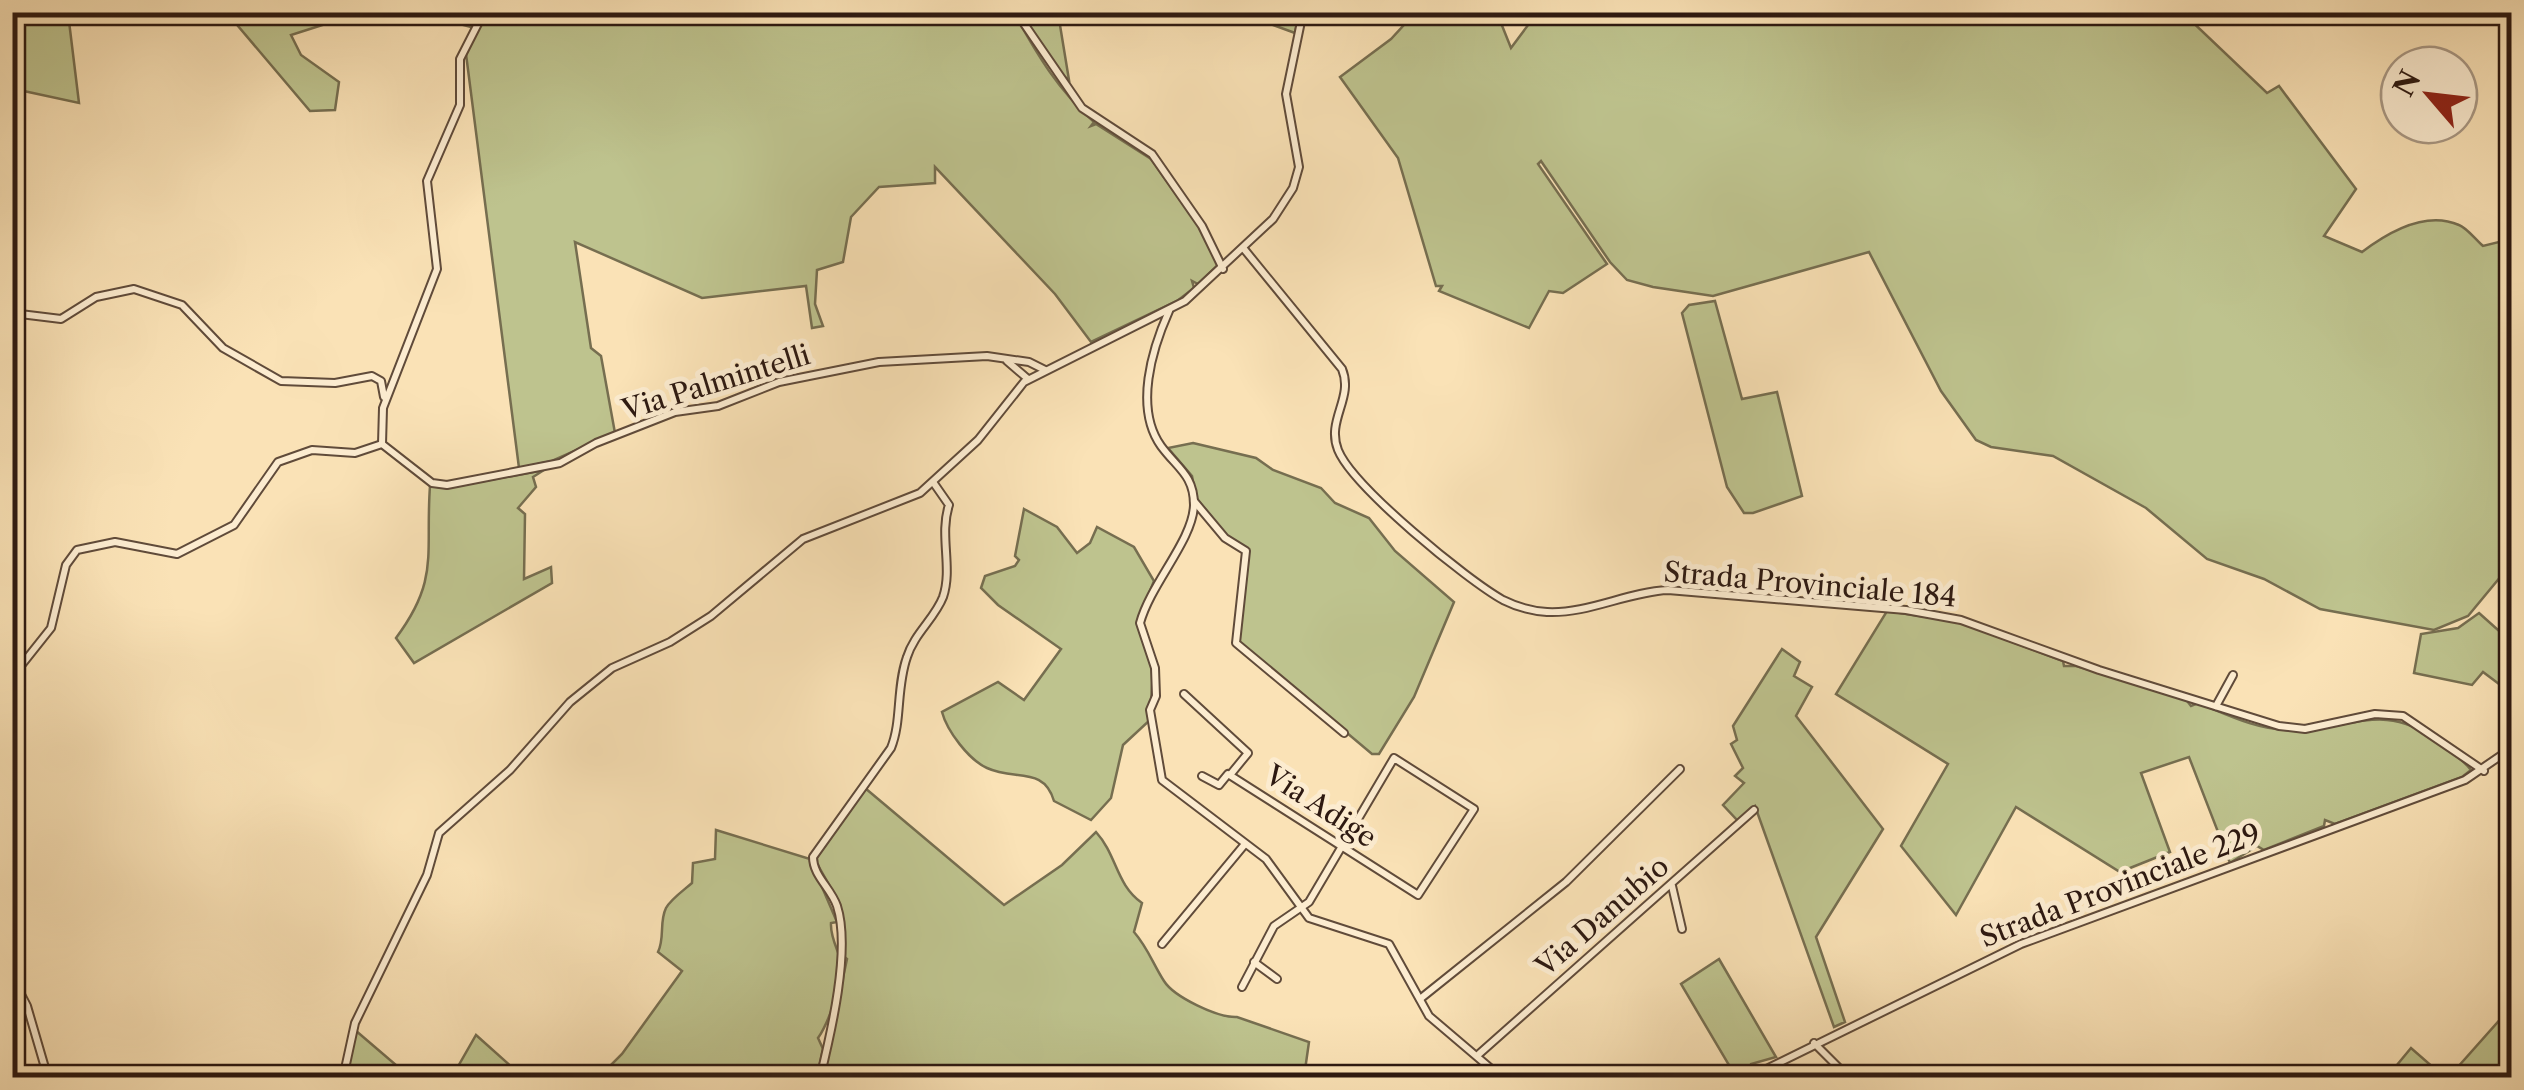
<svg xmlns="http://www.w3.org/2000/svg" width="2524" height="1090" viewBox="0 0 2524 1090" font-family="'Libre Caslon Text',serif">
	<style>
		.green { fill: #bec38e; stroke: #766e50; stroke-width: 2.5 }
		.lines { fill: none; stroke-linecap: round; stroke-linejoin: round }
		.minor-casing { stroke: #604b3a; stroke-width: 10 }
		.minor { stroke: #fcecd0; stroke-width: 6 }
		.labels { text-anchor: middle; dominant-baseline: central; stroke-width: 10; stroke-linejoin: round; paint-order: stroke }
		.street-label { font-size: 28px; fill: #2d1911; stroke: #fcecd0 }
	</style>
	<rect width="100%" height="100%" fill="#fae2b6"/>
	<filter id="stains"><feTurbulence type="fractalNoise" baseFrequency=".002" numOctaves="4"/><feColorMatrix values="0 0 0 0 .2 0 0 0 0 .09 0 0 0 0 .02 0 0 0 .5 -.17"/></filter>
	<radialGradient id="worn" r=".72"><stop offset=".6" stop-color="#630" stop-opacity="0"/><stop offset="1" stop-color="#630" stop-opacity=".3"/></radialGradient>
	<g class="green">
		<polygon points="13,12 68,13 79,103 19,90 13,104"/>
		<polygon points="227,13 360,13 291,35 301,55 339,82 335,110 310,111"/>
		<polygon points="418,13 477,13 471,27"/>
		<path d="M487,13H1014C1038,56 1058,90 1094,122L1091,126L1096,124L1151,159L1198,225L1218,265L1198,284L1192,281L1194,288L1177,301L1091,342L1055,294L935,167V183L879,187L851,217L843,262L817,270L815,304L823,326L812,328L806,286L702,298L575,242L591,348L601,356L615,433L552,461L519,468L466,54Z"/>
		<polygon points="1025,13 1058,13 1069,80 1054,69 1024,19"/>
		<polygon points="1240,13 1299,13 1295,33"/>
		<path d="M1415,13H1497L1511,48L1537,13H2183L2267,93L2279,86L2356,189L2324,236L2362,252C2387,233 2425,210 2459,225C2467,228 2476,240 2483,246L2511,239V564L2468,616L2434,630L2320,609L2264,579L2207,559L2146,508L2053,456L1991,447L1976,440L1941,391L1869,252L1713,296L1653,287L1627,280L1610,262L1541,161L1538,164L1607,264L1563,293L1549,291L1529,328L1439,291L1442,286H1436L1398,158L1340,77L1391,39Z"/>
		<polygon points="1715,301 1742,399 1777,392 1802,496 1753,513 1744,513 1727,487 1682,313 1689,305"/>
		<polygon points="1193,443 1256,458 1273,470 1321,488 1335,503 1369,518 1395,551 1454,602 1414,697 1379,754 1372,754 1239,642 1249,551 1227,536 1196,498 1192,476 1168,448"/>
		<path d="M544,470L533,477L536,487L518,508L525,514L524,579L551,567L552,583L414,663L396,638C440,579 425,554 430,486L446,488Z"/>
		<path d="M1024,509L1057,527L1077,553L1090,543L1097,527L1134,547L1154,581L1138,621L1153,670L1150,720L1123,745L1111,798L1091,820L1054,801C1044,766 1015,781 987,768C969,760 947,731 942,712L998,682L1024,700L1061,649L998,605L981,588L985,576L1015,566L1019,560L1015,556Z"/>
		<path d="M1887,611L1959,622L2063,661L2064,666H2076L2184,697L2191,706L2198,703C2226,714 2255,729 2287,730C2346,733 2382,699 2435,740C2447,749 2462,758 2471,770L2462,777L2335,824L2325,820L2324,826L2264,850L2257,846L2230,863L2189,757L2141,773L2170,852L2120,872L2016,807L1956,915L1901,846L1948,764L1836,694Z"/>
		<polygon points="2479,613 2508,639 2511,635 2511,693 2483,672 2472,685 2414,673 2421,634 2458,628"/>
		<polygon points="1782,649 1800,662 1794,676 1812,687 1796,716 1883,829 1816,937 1845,1022 1834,1027 1755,806 1738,821 1723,805 1744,783 1735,776 1743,768 1731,744 1737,740 1733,726"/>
		<path d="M865,788L1004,905L1062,865L1096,832C1117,855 1116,885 1142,903L1134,932C1148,948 1153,964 1164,981C1174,997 1218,1018 1237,1017L1309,1042L1304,1077H822L847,959L841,954L840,904L815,860Z"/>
		<path d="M716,830L810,859L837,922L831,923C830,937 838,950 841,961C845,978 828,1024 818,1038L823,1049L817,1077L598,1078L622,1054L682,971L658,952C665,938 659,922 666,908C671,899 684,890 692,883L693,863L715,859Z"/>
		<polygon points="1719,959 1776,1057 1751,1064 1748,1072 1736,1077 1681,984"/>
		<polygon points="2504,1015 2511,1015 2511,1077 2387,1077 2411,1048 2435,1069 2456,1069"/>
		<polygon points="355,1030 410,1077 346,1078"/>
		<polygon points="476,1035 523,1077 452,1077"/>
	</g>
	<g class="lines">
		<defs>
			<g id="minor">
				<polyline points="484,12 460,59 460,105 427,181 437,269 383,408 382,444 432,483 447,485 560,463 596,443 675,412 718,406 779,382 879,362 987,356 1029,362 1045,370"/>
				<polyline points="1016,12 1082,108 1152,154 1202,226 1223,269"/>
				<path d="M1244,249L1342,369C1354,398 1326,420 1338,450C1353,487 1467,580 1503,600C1517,607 1531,611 1547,612C1588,614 1627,592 1668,590L1906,610L1961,620L2099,670L2279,726L2305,729L2375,714L2403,716L2484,771"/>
				<path d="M1169,311C1152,349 1134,408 1161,446C1177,468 1194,475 1194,505C1193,540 1151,583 1140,623L1155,668L1156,696L1150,710L1162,780L1266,859L1309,918L1389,944L1429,1016L1502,1078"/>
				<polyline points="12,313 61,319 96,297 134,289 182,305 223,348 281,381 335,383 372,376 381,381 384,397"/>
				<polyline points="1007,361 1028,379"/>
				<polyline points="1194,501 1225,538 1246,551 1236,643 1344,733"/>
				<polyline points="12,677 51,628 66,565 77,550 115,542 177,554 234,525 278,462 312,450 355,453 382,444"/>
				<polyline points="1184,694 1248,753 1230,775"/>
				<polyline points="2216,706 2233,675"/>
				<polyline points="1202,776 1219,785 1228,774 1418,895 1474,809 1394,758 1309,902 1274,926 1242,987"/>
				<polyline points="12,797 12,819"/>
				<polyline points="1672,886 1682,929"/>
				<polyline points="1162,944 1245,844"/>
				<polyline points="1254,962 1277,979"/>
				<polyline points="12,977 27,1006 48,1078"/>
				<polyline points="1420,999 1566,882 1680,769"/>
				<polyline points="1814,1043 1849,1078"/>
				<polyline points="1479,1054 1754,810"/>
				<polyline points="343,1078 355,1023 427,875 439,833 510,770 570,702 612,668 670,642 711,616 803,539 920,493 978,440 1024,382 1185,301 1273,219 1293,188 1299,167 1286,94 1303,12"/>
				<path d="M820,1078C831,1033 851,949 837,906C831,888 813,876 813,857L891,748C902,721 896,688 907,657C914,634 935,618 943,597C953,568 939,535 949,505L933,482"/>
				<polyline points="1748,1078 2021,944 2465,780 2512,748"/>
			</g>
		</defs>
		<use href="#minor" class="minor-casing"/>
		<use href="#minor" class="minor"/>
	</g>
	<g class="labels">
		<g class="street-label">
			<text transform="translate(716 382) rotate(-17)">Via Palmintelli</text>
			<text transform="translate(1810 584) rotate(5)">Strada Provinciale 184</text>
			<text transform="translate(1321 806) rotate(33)">Via Adige</text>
			<text transform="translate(2120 885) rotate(-21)">Strada Provinciale 229</text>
			<text transform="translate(1602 916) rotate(-41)">Via Danubio</text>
		</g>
	</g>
	<rect width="2524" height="1090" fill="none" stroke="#fae2b6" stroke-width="50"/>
	<rect x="15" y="15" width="2494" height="1060" fill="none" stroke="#2d1911" stroke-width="5"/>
	<rect x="25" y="25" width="2474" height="1040" fill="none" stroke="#2d1911" stroke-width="2.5"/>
	<g transform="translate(2429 95) rotate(298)"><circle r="48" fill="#fcecd0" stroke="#a99884" stroke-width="2.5"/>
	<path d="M0-8L18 38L0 25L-18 38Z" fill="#8f2418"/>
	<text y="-15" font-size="28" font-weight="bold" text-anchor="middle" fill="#2d1911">N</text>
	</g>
	<rect width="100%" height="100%" filter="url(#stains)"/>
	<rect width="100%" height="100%" fill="url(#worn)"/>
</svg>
